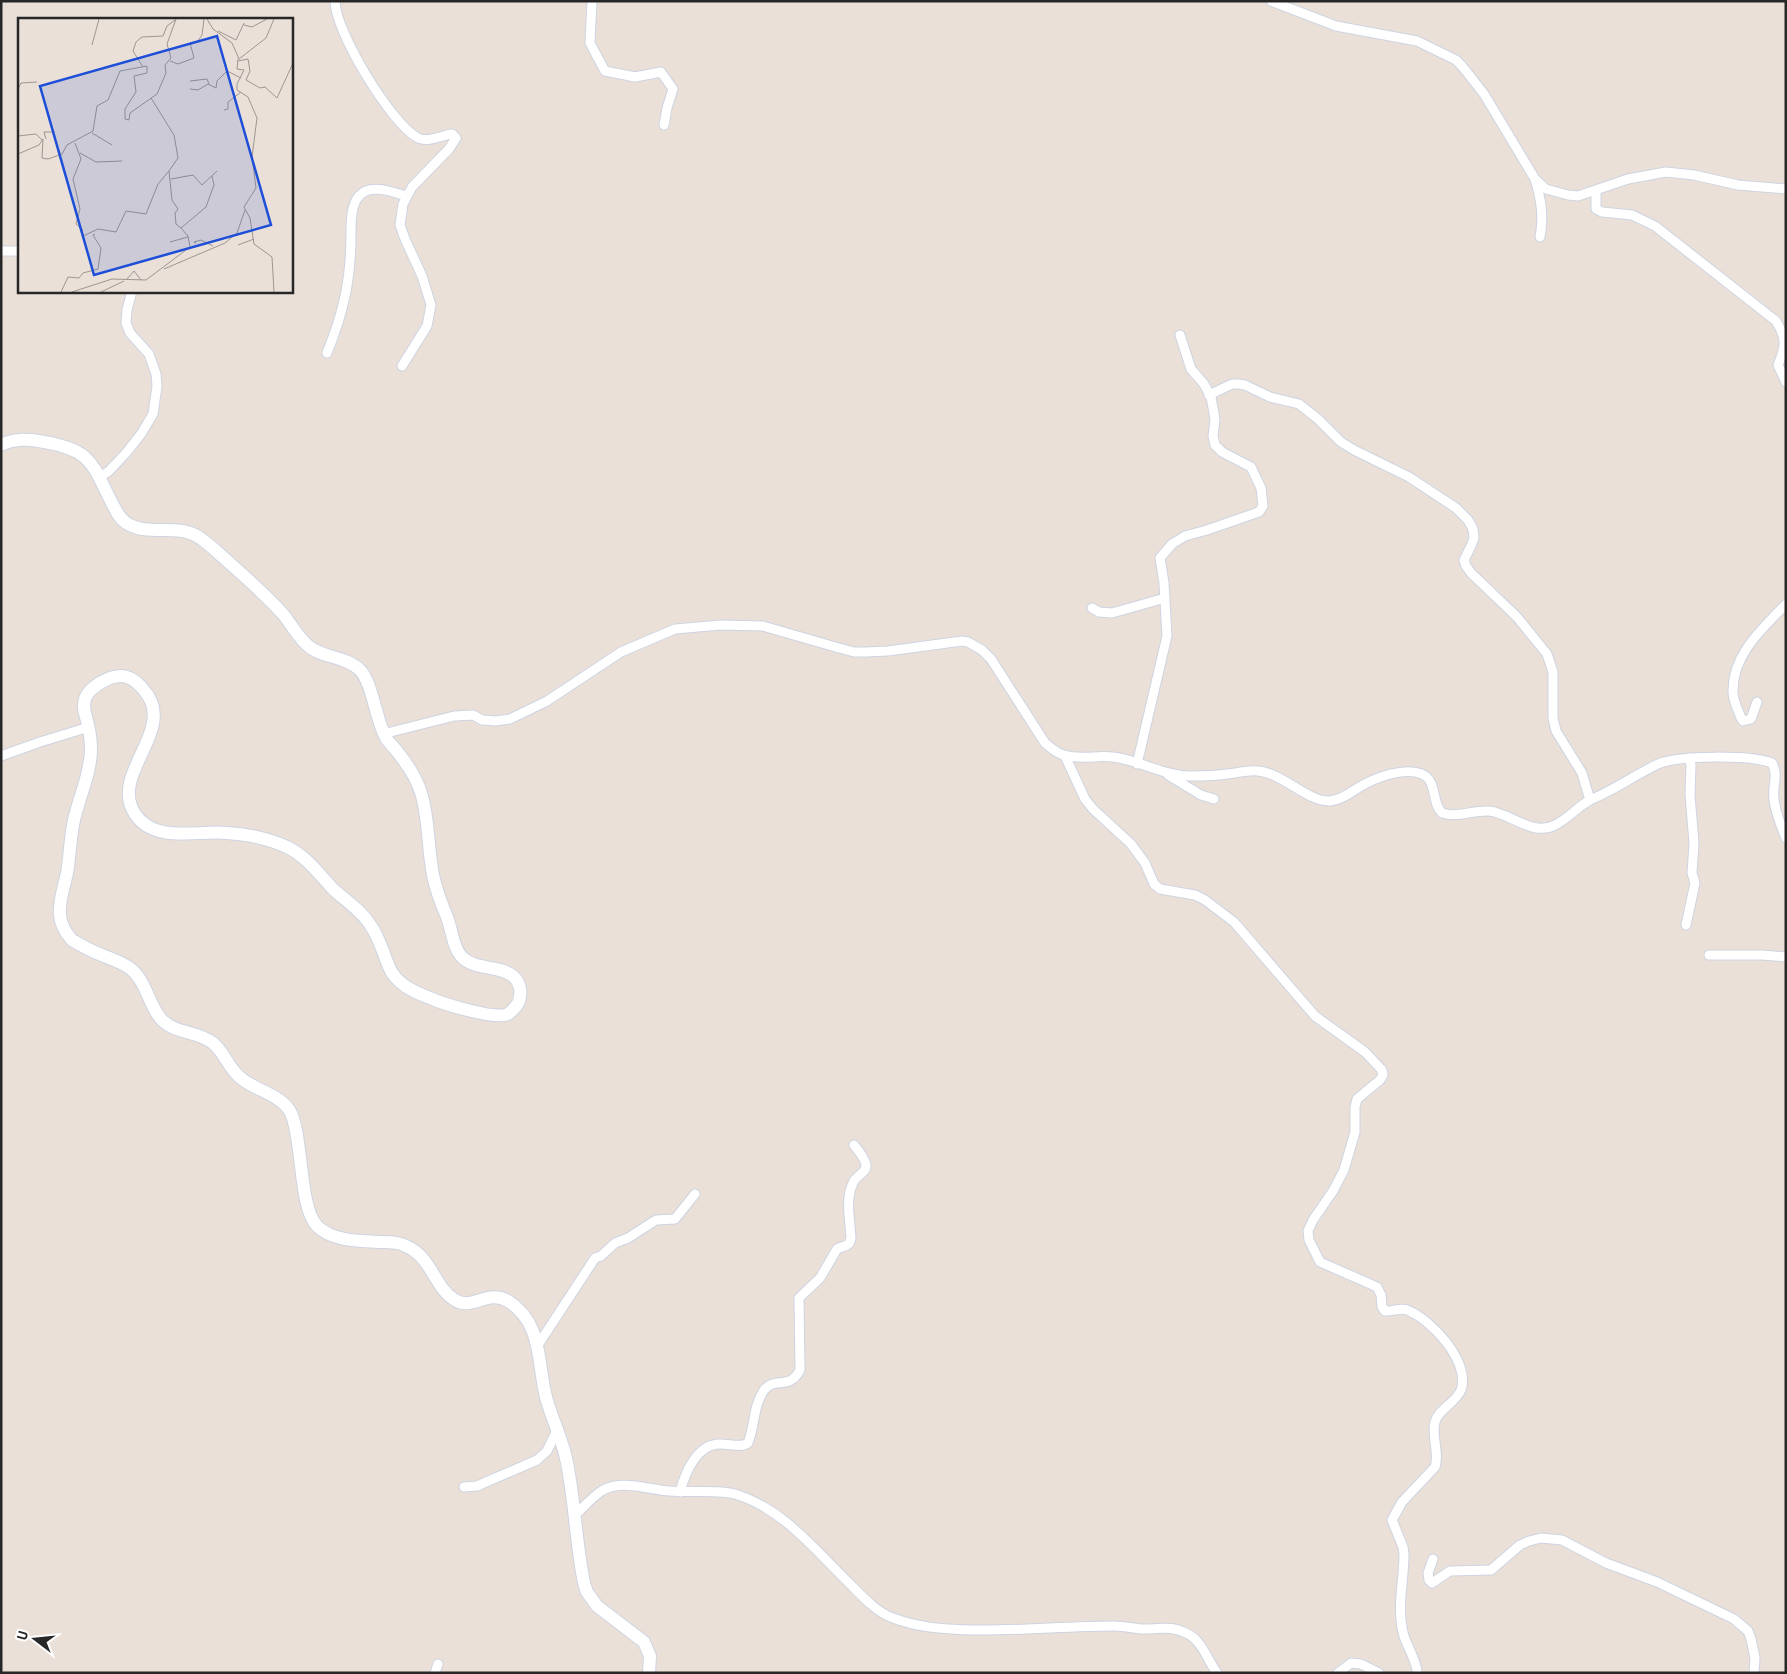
<svg xmlns="http://www.w3.org/2000/svg" width="1787" height="1674" viewBox="0 0 1787 1674" font-family="Barlow,sans-serif">
	<style>
		.lines { fill: none; stroke-linecap: round; stroke-linejoin: round }
		.street-casing { stroke: #cdd4e2; stroke-width: 11 }
		.secondary-casing { stroke: #cdd4e2; stroke-width: 14 }
		.street { stroke: #fff; stroke-width: 9 }
		.secondary { stroke: #fff; stroke-width: 12 }
		.inset-road { fill: none; stroke: #9d9691; stroke-width: 1 }
		.view { fill: #1d4ed8; fill-opacity: 0.15; stroke: #1d4ed8; stroke-width: 2.5 }
		.inset-edge { fill: none; stroke: #272727; stroke-width: 2.5 }
	</style>
	<rect width="100%" height="100%" fill="#ebe0d8"/>
	<g class="lines">
		<defs>
			<g id="street">
				<path d="M335,1C335,31 391,124 418,138C429,143 442,135 452,134L456,138L449,149L412,187L403,204L400,225L405,239L422,276L431,305L427,326L402,366"/>
				<polyline points="592,1 590,43 605,71 635,77 661,72 673,89 667,108 664,125"/>
				<polyline points="1271,1 1336,26 1417,41 1456,60 1462,66 1484,94 1535,179 1546,189 1568,195 1578,196 1628,179 1666,172 1694,175 1738,185 1786,189"/>
				<path d="M1535,179C1541,199 1544,216 1540,237"/>
				<path d="M1596,191V209L1602,212L1632,215L1655,226L1776,321C1787,339 1786,346 1778,365L1786,382"/>
				<polyline points="1,251 19,251"/>
				<path d="M327,353C344,311 351,279 351,233C351,222 351,205 359,196C370,183 393,192 406,196"/>
				<path d="M1209,395L1232,384H1238L1245,385L1270,397L1299,404L1318,419L1341,442L1354,450L1409,477L1456,508L1468,520L1473,529L1474,538L1471,546L1464,560L1466,566L1471,573L1517,617L1547,654L1553,672V718L1556,731L1582,773L1590,800C1614,790 1635,775 1658,764C1678,755 1751,755 1772,763C1779,775 1772,786 1774,799C1775,812 1781,826 1786,838"/>
				<polyline points="100,477 109,471 126,453 141,434 153,414 157,386 156,374 149,354 130,333 126,323 127,310 132,291"/>
				<polyline points="1092,608 1099,612 1112,613 1165,598"/>
				<path d="M1757,702L1751,719L1743,721L1741,718C1738,710 1733,701 1733,692C1732,655 1762,629 1786,604"/>
				<path d="M383,734L454,716L473,715L482,720L496,721L510,719L547,701L621,652L675,629L721,625L763,626L839,648L854,652H866L888,651L962,641L968,642L982,650L991,659L1045,743C1051,748 1056,753 1064,755C1080,760 1097,755 1113,757C1139,760 1161,775 1190,776C1202,776 1215,776 1227,774C1237,773 1248,770 1258,771C1283,773 1307,802 1330,801C1341,800 1352,792 1361,786C1377,777 1404,767 1422,774C1438,781 1431,803 1442,813C1458,818 1473,810 1489,811C1511,813 1532,837 1555,825C1568,819 1577,807 1590,800"/>
				<polyline points="1,756 40,742 89,727"/>
				<path d="M1065,756L1085,799L1093,809L1131,844L1145,863L1154,884L1160,889L1195,895L1205,900L1234,922L1315,1016L1365,1052L1382,1070L1383,1075L1380,1080L1357,1099L1355,1107V1132L1344,1170L1333,1191L1313,1220L1308,1231L1309,1240L1320,1262L1377,1287L1381,1295L1382,1307L1385,1311C1392,1312 1400,1307 1407,1310C1431,1319 1471,1362 1461,1390C1456,1403 1438,1409 1435,1422C1431,1437 1440,1453 1435,1467L1402,1502L1392,1520L1403,1547L1404,1554C1404,1582 1396,1608 1404,1636C1407,1646 1418,1664 1417,1673"/>
				<polyline points="1137,764 1167,636 1164,583 1160,558 1172,544 1185,536 1207,530 1256,513 1259,512 1263,506 1261,488 1251,467 1222,452 1215,445 1213,436 1215,419 1211,397 1204,384 1191,369 1180,335"/>
				<polyline points="1168,775 1201,795 1214,799"/>
				<polyline points="1686,925 1695,883 1692,873 1694,843 1690,795 1691,765 1689,758"/>
				<polyline points="1709,955 1762,955 1786,957"/>
				<polyline points="538,1345 595,1258 601,1256 615,1243 628,1238 656,1220 675,1219 695,1194"/>
				<polyline points="464,1487 477,1486 537,1460 547,1451 558,1428"/>
				<path d="M680,1492C685,1473 697,1443 721,1444C730,1444 741,1448 748,1443C755,1426 753,1406 764,1390C775,1376 789,1391 800,1370L799,1298L820,1278L837,1249C844,1245 849,1248 851,1238C850,1219 845,1200 853,1183C855,1176 867,1173 866,1165C865,1158 858,1150 854,1145"/>
				<path d="M575,1515C584,1507 593,1496 603,1490C623,1479 649,1490 670,1491C690,1493 721,1489 738,1495C784,1510 816,1551 849,1583C862,1596 876,1612 893,1618C919,1628 944,1629 971,1630C1019,1631 1067,1626 1114,1626C1123,1626 1132,1628 1141,1629C1160,1630 1169,1624 1188,1634C1202,1641 1208,1661 1217,1673"/>
				<polyline points="1433,1559 1428,1573 1429,1580 1432,1583 1450,1571 1491,1570 1520,1545 1529,1541 1541,1538 1562,1540 1606,1563 1657,1582 1734,1619 1748,1631 1751,1639 1755,1658 1754,1673"/>
				<polyline points="435,1673 438,1664"/>
				<polyline points="1338,1673 1351,1663 1361,1664 1379,1673"/>
			</g>
			<path id="secondary" d="M1,445C15,438 29,439 44,442C93,450 92,465 112,503C116,511 120,520 128,524C148,536 177,524 197,536C207,542 216,551 225,559C244,576 265,594 283,614C292,625 299,640 311,648C325,658 347,657 360,670C372,682 376,719 385,736C387,741 392,745 396,750C407,764 417,778 422,796C429,822 428,849 433,875C436,890 441,903 447,917C452,930 453,949 463,958C476,970 499,965 513,976C520,982 522,992 519,1001C518,1005 511,1012 508,1014C496,1020 443,1004 430,998C414,992 396,984 389,967C383,953 380,939 371,926C362,911 346,901 333,889C319,874 306,856 287,847C269,839 247,834 227,833C197,830 155,844 135,814C108,773 180,729 143,689C138,683 130,676 121,676C109,676 89,687 85,699C82,709 86,715 88,725C90,733 91,743 91,751C90,775 79,798 74,820C70,838 70,856 67,873C61,900 52,918 72,940C82,946 91,951 102,955C111,959 122,962 131,969C147,982 149,1007 162,1020C176,1034 198,1031 213,1043C225,1053 229,1070 242,1079C257,1091 282,1095 291,1113C303,1140 299,1207 317,1226C333,1242 362,1241 383,1242C390,1242 399,1242 406,1246C433,1258 434,1288 455,1300C471,1311 488,1289 508,1301C543,1323 537,1362 546,1397C552,1420 563,1440 567,1463C575,1503 576,1544 584,1583L587,1592L597,1606L644,1642L650,1656L649,1673"/>
		</defs>
		<use href="#street" class="street-casing"/>
		<use href="#secondary" class="secondary-casing"/>
		<use href="#street" class="street"/>
		<use href="#secondary" class="secondary"/>
	</g>
	<g transform="translate(18 18)">
		<rect width="275" height="275" fill="#ebe0d8"/>
		<path class="inset-road" d="M189,1L195,11L214,25L221,41L248,20L256,1M226,7L234,9L249,1M200,13L218,22L226,5M74,27L81,1M220,41L219,51L226,52L219,66V72L230,79L239,100L234,139L238,170L226,189L232,200L236,226L254,239L256,274M152,43L160,46L176,40L172,25L180,23L184,17L186,1M220,43L230,41L232,53L228,62L242,70L247,69L259,80L275,45M125,49L115,33L118,24L124,19L145,18L149,8L157,2M172,63L189,61L191,66M0,71L3,65L19,64M172,71L180,72L190,66L198,70L199,63L209,53L223,60M133,80L156,117L160,140L151,153L154,182L160,191L157,195L158,206L163,210M206,92L210,91V84L223,74M74,115L94,127M0,118L18,116L24,122M28,121L26,114H36M57,125L63,141L55,161L62,191L58,206L64,211L65,218L80,211L98,214L108,193L128,196L140,166L151,153M62,135L78,144L104,143M0,136L21,127L25,121L24,140L30,141L44,136L49,127L75,113L79,88L90,82L102,53L129,48V55L116,58L118,74L107,91V101L111,102L112,95L139,76L148,55L147,47L153,40L149,26L158,1M153,161L175,157L184,167L199,153M152,224L170,219M178,225L176,224L183,222L195,228M220,227L236,221M146,251L207,225L219,215L227,192M109,261L116,253L123,262M43,274L50,259L61,260L65,255L80,251L83,230L75,217L77,216M54,274L94,261L128,262L172,229L170,218L163,210L188,189L196,167L194,158M83,274L106,263"/>
		<path class="view" d="M199,18L253,207L76,257L22,68Z"/>
		<rect width="275" height="275" class="inset-edge"/>
	</g>
	<rect width="1787" height="1674" fill="none" stroke="#272727" stroke-width="5"/>
	<g transform="translate(35 1639) rotate(286)" stroke="#ffffff" stroke-width="4" paint-order="stroke">
	<path d="M0-4L9 19L0 12L-9 19Z" fill="#272727"/>
	<text y="-8" font-size="14" font-weight="bold" text-anchor="middle" fill="#272727">U</text>
	</g>
</svg>
